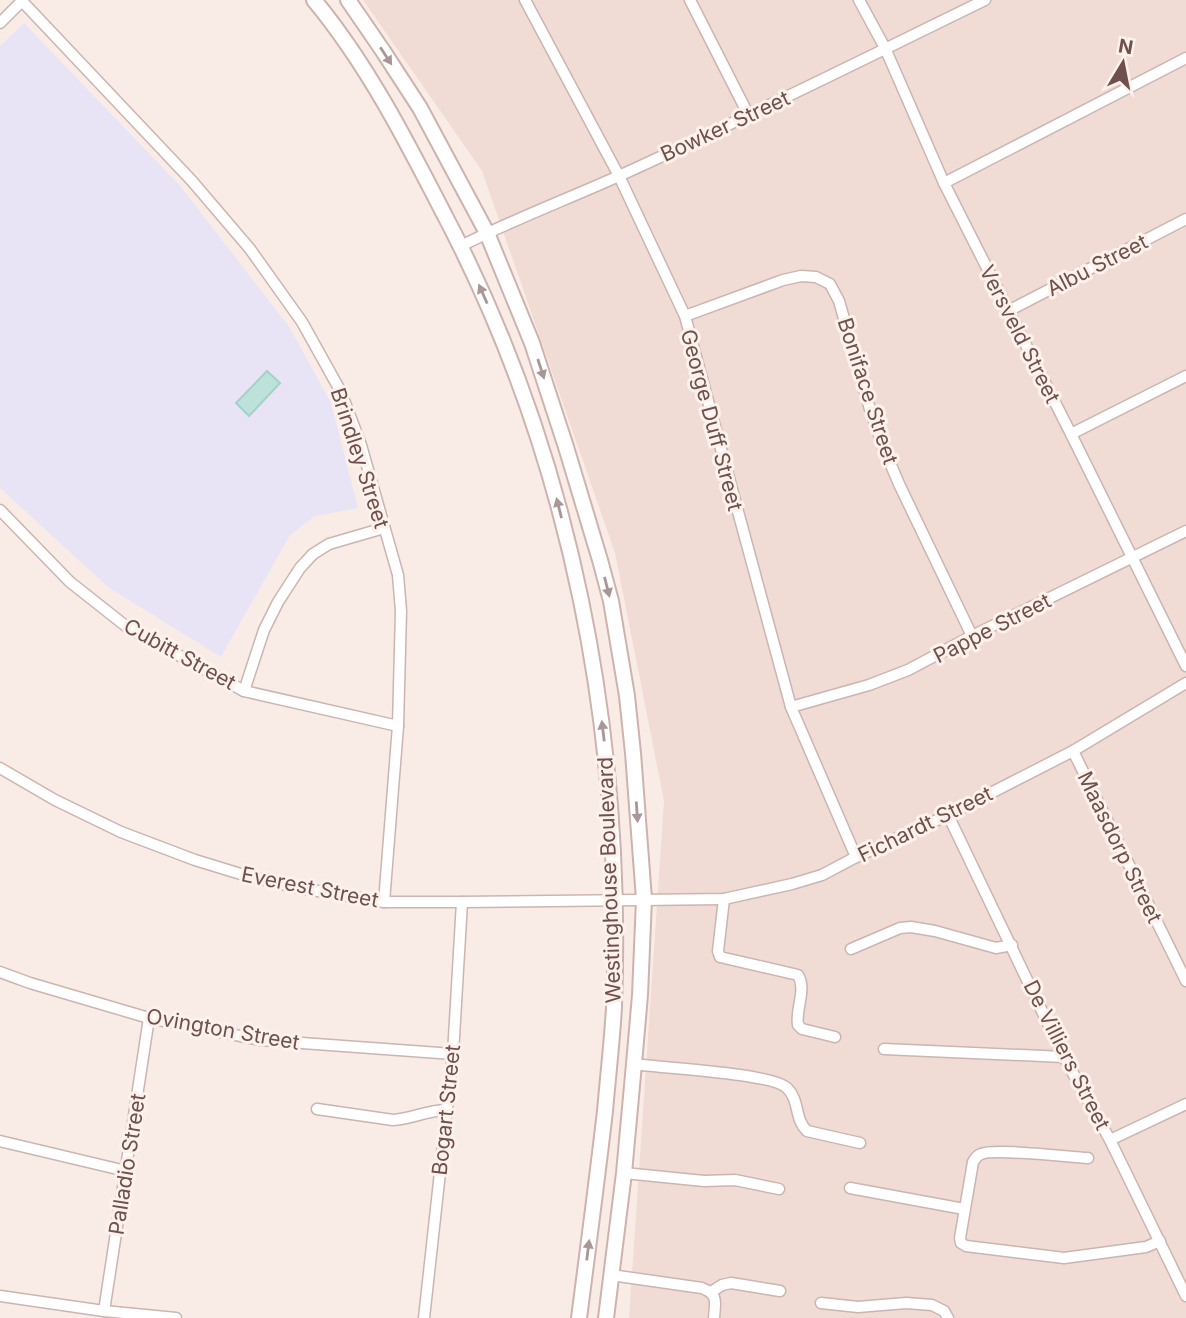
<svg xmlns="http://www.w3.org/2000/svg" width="1186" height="1318" viewBox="0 0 1186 1318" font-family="Inter,sans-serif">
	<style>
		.residential { fill: #f0dcd5 }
		.education { fill: #e9e3f6 }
		.water { fill: #bde1db; stroke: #a4d1ca; stroke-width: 2 }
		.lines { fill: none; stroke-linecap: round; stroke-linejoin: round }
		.street-casing { stroke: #ccb4b0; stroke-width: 13 }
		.secondary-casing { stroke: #ceb2ae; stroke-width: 18 }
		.street { stroke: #fff; stroke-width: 10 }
		.secondary { stroke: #fff; stroke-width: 14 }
		.oneway { fill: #a99695 }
		.labels { text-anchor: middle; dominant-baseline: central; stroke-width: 6; stroke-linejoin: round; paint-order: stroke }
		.street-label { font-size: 21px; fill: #6f504e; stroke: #fdf1ec }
	</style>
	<rect width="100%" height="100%" fill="#f9ece6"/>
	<polygon class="residential" points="363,0 1186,0 1186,1318 629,1318 664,801 615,553 482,171"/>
	<polygon class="education" points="24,23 181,187 290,328 331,403 358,508 315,516 290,535 221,657 108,587 0,488 0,46"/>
	<polygon class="water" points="267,371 280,383 249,416 236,403"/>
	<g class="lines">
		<defs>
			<g id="street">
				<polyline points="21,0 192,181 250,249 302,322 341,392 361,445 398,575 401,611 398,726 384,902"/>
				<polyline points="525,0 619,176 685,316 791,707 856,857"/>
				<polyline points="690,0 749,116"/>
				<polyline points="859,0 885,48 944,183 1071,434 1186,666"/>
				<polyline points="0,23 22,1"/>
				<polyline points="944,183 1186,58"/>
				<path d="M461,246C514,219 568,199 621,175C744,119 864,59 985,0"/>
				<polyline points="1008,311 1186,219"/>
				<polyline points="685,316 783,280 801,276 816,277 830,284 839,301 869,406 885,451 899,484 972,636"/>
				<polyline points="1071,434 1186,376"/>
				<polyline points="0,510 70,582 127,627 244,691 398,726"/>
				<polyline points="244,691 264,630 278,602 300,568 313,554 329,544 384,528"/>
				<polyline points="791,707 869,685 908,670 972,636 1186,531"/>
				<polyline points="1073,751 1186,981"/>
				<polyline points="0,768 55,800 121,832 195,860 244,875 294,887 384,902 462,902 724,899 792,884 822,875 856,857 948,815 1073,751 1186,683"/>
				<polyline points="948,815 1064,1057 1110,1140 1186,1296"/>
				<path d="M724,899L718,951L720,957L798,975C807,990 795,1009 798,1025L802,1029L835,1037"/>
				<polyline points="851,949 900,928 911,927 935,931 996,948 1012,945"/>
				<polyline points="0,972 30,983 149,1018 261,1040 453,1054"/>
				<polyline points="884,1049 1064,1057"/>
				<path d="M634,1064C661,1068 772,1073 787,1088C800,1100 794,1119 807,1131L860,1143"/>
				<path d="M317,1109L393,1120C411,1119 428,1110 447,1110"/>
				<polyline points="1110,1140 1186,1104"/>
				<polyline points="0,1141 126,1171"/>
				<path d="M1088,1158C1068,1157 994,1148 981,1154C976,1156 976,1158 973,1162L960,1238L961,1243L966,1246L1064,1258L1146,1247L1160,1241"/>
				<polyline points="624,1173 704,1181 735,1180 779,1189"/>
				<polyline points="850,1188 964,1209"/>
				<path d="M611,1275L702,1288C719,1295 715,1301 714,1318"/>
				<polyline points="711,1292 722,1285 731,1283 780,1291"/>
				<polyline points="0,1296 104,1311 176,1318"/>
				<polyline points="821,1303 858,1307 906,1303 932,1305 944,1311 948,1318"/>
				<polyline points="104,1311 149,1018"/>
				<polyline points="424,1318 453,1054 462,902"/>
			</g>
			<g id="secondary">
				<path d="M314,0C367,64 406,140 444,214C572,457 624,734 614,1007C612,1042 608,1076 605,1111C597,1180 588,1249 579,1318"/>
				<polyline points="348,0 383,51 420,108 487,233 532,343 566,447 600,560 611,601 627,696 633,753 644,899 640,995 634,1064 624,1173 606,1318"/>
			</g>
		</defs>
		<use href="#street" class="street-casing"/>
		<use href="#secondary" class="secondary-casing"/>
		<use href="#street" class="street"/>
		<use href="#secondary" class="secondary"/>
	</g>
	<defs><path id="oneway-solid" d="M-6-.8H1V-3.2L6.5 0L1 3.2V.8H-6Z" transform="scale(1.75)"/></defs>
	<g class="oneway">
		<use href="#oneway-solid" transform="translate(386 56) rotate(57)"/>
		<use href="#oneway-solid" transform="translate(483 294) rotate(-114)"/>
		<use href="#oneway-solid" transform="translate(541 369) rotate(72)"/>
		<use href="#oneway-solid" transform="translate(559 508) rotate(-104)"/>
		<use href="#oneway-solid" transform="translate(607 587) rotate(76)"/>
		<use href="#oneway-solid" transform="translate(603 731) rotate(-97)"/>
		<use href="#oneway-solid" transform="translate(637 812) rotate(86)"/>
		<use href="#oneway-solid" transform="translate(588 1250) rotate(-83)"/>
	</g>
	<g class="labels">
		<g class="street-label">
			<text transform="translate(725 126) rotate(-25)">Bowker Street</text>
			<text transform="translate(1097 265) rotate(-27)">Albu Street</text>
			<text transform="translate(1020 334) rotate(63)">Versveld Street</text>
			<text transform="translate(868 391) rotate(72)">Boniface Street</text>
			<text transform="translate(712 420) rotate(75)">George Duff Street</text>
			<text transform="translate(360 458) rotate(72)">Brindley Street</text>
			<text transform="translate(992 628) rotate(-27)">Pappe Street</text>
			<text transform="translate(180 654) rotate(29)">Cubitt Street</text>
			<text transform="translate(925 824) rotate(-26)">Fichardt Street</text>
			<text transform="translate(1120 847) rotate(64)">Maasdorp Street</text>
			<text transform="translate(609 880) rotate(-92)">Westinghouse Boulevard</text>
			<text transform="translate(310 887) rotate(11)">Everest Street</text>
			<text transform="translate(223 1029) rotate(10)">Ovington Street</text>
			<text transform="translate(1067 1055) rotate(63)">De Villiers Street</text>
			<text transform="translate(446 1110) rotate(-84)">Bogart Street</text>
			<text transform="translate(127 1164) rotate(-81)">Palladio Street</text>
		</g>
	</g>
	<g transform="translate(1123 63) rotate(10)" stroke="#fdf1ec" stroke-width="5" paint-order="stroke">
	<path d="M0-5L12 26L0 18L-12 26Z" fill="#6f504e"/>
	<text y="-10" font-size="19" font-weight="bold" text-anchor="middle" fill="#6f504e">N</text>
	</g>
</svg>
